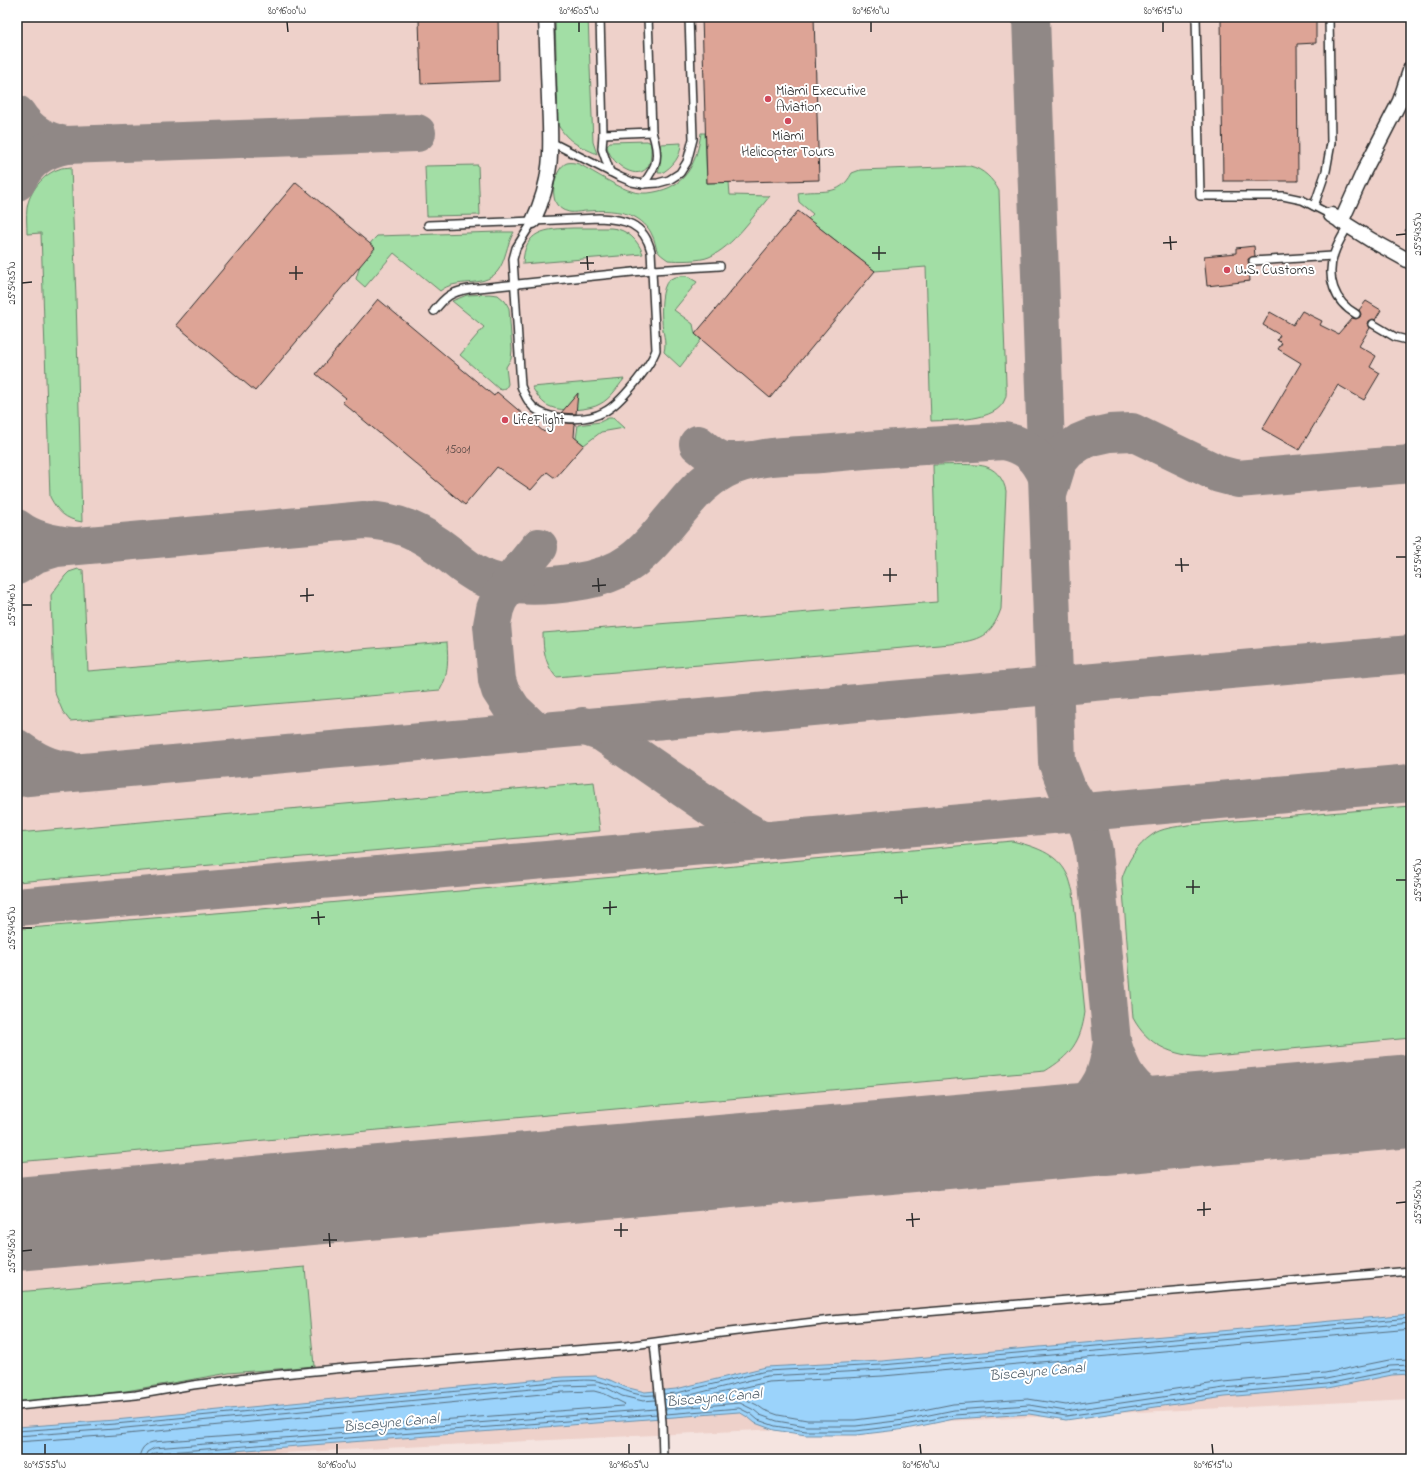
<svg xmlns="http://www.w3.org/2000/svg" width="1428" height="1476" viewBox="0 0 1428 1476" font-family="'Indie Flower',sans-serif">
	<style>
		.built { fill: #eed1ca }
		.green { fill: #a2dea5; stroke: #668468 }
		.water { fill: #9bd3fb; stroke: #6e90a8 }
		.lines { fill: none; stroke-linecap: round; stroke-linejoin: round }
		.shore { stroke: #586e7e; stroke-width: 1 }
		.taxiway { stroke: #908886; stroke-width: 38 }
		.runway { stroke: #908886; stroke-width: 94 }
		.building { fill: #dda496; stroke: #2b2b2b }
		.lane-casing { stroke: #2b2b2b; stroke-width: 10 }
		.street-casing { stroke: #2b2b2b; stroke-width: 17 }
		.path { stroke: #2b2b2b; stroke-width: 2.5; stroke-dasharray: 1 3; stroke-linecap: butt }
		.lane { stroke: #fff; stroke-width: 7 }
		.street { stroke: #fff; stroke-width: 14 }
		.ticks { fill: none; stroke: #2b2b2b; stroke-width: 1.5 }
		.poi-dot { fill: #d1495b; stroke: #fff; stroke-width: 1.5 }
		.labels { text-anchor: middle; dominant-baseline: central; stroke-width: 4; stroke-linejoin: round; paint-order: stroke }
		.number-label { font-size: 12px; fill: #584946 }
		.poi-label { font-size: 14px; fill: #2b2b2b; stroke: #fff; text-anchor: start }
		.water-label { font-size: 15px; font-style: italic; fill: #4d5d69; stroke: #fff }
		.neatline { fill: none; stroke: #2b2b2b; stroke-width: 1.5 }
		.ticks-label { font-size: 10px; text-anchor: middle; fill: #2b2b2b }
	</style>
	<rect width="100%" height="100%" fill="#f5e4e0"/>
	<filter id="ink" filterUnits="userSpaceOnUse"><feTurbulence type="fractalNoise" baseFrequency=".025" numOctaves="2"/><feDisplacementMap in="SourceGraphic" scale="8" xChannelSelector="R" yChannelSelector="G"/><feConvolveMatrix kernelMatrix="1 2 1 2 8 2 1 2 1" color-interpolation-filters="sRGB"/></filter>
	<g filter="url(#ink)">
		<polygon class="built" points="17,17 1411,17 1411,1399 152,1459 17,1459"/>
		<g class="green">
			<path d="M555,17H588L593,142L597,154C579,146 569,143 558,125Z"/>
			<path d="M701,133H705L707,183L729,182L730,195L770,196C753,216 733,247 709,257C700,261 678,261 668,260C664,257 659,254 657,250C655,245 655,240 652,235C649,227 641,220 633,216C619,210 602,210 587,211C581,211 572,214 566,211C564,211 560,208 558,206C549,197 555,167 567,163C571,162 575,163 579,164C596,173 616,187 634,192C643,194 651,193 659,191C688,184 697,160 701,133Z"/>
			<path d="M647,141L651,143C651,151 652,161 647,168C634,182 609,161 607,146L610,142Z"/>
			<path d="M681,143C681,157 673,166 662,173H658L660,166L661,144Z"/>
			<polygon points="478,165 480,215 427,216 425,166"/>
			<path d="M970,166C983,169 993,179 999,191L1006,384C1006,388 1007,395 1005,399C997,422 951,420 931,421L926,267L875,271L808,219L813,214L799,202L798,193C821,189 839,198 852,173L860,170Z"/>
			<path d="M71,167L76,298L82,522C65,519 58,512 50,497L41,233L27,234C27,225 26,217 27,208C29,192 43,174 59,169C62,167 67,168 71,167Z"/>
			<path d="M611,228C627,229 638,240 643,254L523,264C524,230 545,229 573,228C586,228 598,228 611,228Z"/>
			<path d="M498,232H514C506,245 506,261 497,272C482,289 457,277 440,291L394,253L365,287L356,279C361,262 363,249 377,236Z"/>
			<path d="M681,276H687L697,282L674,310L693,324L695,334L701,340L680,367L664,352C667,341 662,332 662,320C661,311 661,287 669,280C673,277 677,277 681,276Z"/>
			<polygon points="489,294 498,295 505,301 509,308 512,350 511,359 506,367 508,384 506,388 502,390 499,389 460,355 484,327 452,301 467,295"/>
			<path d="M624,379C617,388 610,399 600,404C591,410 561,412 551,407C542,404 537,395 532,387Z"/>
			<polygon points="608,418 613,418 624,428 601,432 584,445 576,439 578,425 600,422"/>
			<path d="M933,465C945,465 977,463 987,467C998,471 1004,481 1006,491L1001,609C991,637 979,640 951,644L556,677C545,664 543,650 543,633L937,602Z"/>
			<path d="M78,569L83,570L88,671L447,642C448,659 449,675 440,690L70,721L63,712L54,691L51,595L65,576L69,572Z"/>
			<polygon points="594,782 600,831 17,882 17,833"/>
			<path d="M1411,806V1038L1203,1057C1172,1055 1148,1046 1133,1018L1122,878C1127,862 1137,845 1152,835C1161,828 1176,827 1188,825Z"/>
			<path d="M1012,841C1033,846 1057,853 1067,874C1070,879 1071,886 1073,892L1085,1012C1081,1042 1070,1056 1045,1071L17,1162V929L228,912Z"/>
			<polygon points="305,1267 314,1366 229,1373 126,1391 17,1402 17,1292"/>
		</g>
		<polygon class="water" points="1411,1314 1411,1374 1392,1375 1328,1388 1225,1397 1066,1420 1029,1414 954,1419 906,1429 856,1435 806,1435 774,1430 755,1423 749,1418 739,1412 130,1459 17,1459 17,1427 115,1420 563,1377 596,1376 610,1380 625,1387 645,1392 676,1389 766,1367 882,1361"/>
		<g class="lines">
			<g class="shore">
				<polyline points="1411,1329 883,1376 768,1382 711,1395 710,1397 712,1399 743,1398 757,1405 764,1410 778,1415 807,1420 855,1420 903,1414 953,1404 1028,1399 1066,1405 1223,1382 1325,1373 1389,1360 1411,1359"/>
				<polyline points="664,1394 677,1393 766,1371 882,1365 1411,1318"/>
				<polyline points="664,1399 678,1398 767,1376 883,1370 1411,1323"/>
				<polyline points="665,1409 740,1403 754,1410 760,1415 777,1421 806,1426 856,1426 904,1420 954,1410 1029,1405 1066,1411 1224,1388 1326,1379 1390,1366 1411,1365"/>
				<polyline points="666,1414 739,1408 751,1414 758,1420 775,1426 806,1431 856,1431 905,1425 954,1415 1029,1410 1066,1416 1224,1393 1327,1384 1391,1371 1411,1370"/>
				<path d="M17,1431L115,1424L563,1381C574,1381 587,1379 597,1381C618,1385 632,1398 655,1395"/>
				<polyline points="17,1436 115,1429 563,1386 595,1385 607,1388 622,1396 643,1401 655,1400"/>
				<path d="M17,1442L116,1435L563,1392L594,1391L605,1394L625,1404L623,1406L153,1442C144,1444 140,1450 139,1459"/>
				<polyline points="145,1459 147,1452 154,1448 656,1409"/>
				<polyline points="150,1459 151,1455 155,1453 657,1414"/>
			</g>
			<g class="taxiway">
				<path d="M1031,17L1057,762L1067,788L1082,812L1090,832L1094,851L1112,1042C1110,1055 1108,1069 1102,1081C1088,1108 1063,1124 1036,1134"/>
				<path d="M17,114C28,132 46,142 66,145"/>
				<path d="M17,182C26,161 44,149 66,145L417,133"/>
				<path d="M698,444C721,464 724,462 753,460"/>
				<polyline points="1049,491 1058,462 1067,451 1080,442 1092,437 1110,433 1132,432 1219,474 1238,479 1411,464"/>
				<path d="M17,528C32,540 53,544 72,546"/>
				<path d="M17,566L36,554L56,548L364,520C399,521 421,532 448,553C459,562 469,571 482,577C511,589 546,587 576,582C633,574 648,547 682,507C695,491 705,480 724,470C753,455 789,456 821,454C882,448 943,445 1004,441C1026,445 1039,457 1047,477"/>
				<polyline points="583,726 603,733 738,826 756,836 768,840"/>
				<polyline points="535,731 513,710 500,690 497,680 492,625 495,609 499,599 513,579 539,547"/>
				<path d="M17,748C32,759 49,769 68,770"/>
				<path d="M17,778C482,735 946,696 1411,654"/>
				<polyline points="17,907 1411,783"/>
				<path d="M1112,1042C1116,1055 1120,1068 1128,1079C1143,1099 1169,1112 1192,1121"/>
			</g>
			<polyline class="runway" points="17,1224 1411,1101"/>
		</g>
		<g class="building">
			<polygon points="498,17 499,81 421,84 419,19"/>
			<polygon points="702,17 814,17 819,180 707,183"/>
			<polygon points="1221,17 1316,17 1316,43 1297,44 1298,181 1223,181"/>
			<polygon points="296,182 375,248 255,391 176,325"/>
			<polygon points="798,211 875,271 770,398 695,334"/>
			<polygon points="1254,246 1255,256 1248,259 1250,281 1207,286 1204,256 1236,253 1236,248"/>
			<polygon points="378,299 494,396 497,392 544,432 553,421 575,424 574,437 584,445 555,478 547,472 531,490 497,467 465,505 342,402 346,398 316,374"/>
			<polygon points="1366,301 1381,310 1375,320 1373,319 1369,321 1368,324 1370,328 1359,346 1376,356 1370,367 1380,373 1364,400 1338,385 1299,450 1262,429 1301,363 1278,349 1282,343 1277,340 1280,335 1263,325 1270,312 1293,325 1302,311 1322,321 1320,325 1338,334 1352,318 1356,319 1360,317 1361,314 1359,310"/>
			<polygon points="578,393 576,414 561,413"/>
		</g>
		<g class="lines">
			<defs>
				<g id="lane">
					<polyline points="600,17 603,134 602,149 610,172"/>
					<polyline points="1196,17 1200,196 1283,196 1302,200 1331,215"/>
					<polyline points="603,134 652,132"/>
					<polyline points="551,142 620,177 632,182 643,184 658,183 669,180 680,173 687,162 693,139 689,17"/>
					<path d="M643,184C658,165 660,156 652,132L648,17"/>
					<polyline points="1314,206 1326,171 1331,143 1329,17"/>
					<path d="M599,218C624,219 644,223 651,251L656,350C650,367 620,404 604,412C586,422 548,421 533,407C527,401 524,394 521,386L513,259L516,248L533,221Z"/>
					<polyline points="428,225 533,221"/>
					<path d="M1348,226C1343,235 1337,244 1334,254C1326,277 1334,302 1356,314"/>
					<polyline points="1253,261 1333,256"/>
					<path d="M434,311C446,296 451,292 469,289L652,270L720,266"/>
					<polyline points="1373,324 1395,337 1411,341"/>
					<polyline points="654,1343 662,1422 663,1459"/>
					<polyline points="17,1406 136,1395 193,1385 262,1376 345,1368 626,1346 721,1333 831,1320 1411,1271"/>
				</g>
				<g id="street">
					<polyline points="1331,215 1371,240 1411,262"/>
					<path d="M533,221C554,177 551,146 549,99C548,72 547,44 546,17"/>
					<polyline points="1341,222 1364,171 1400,101 1411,68"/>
				</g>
			</defs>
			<use href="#lane" class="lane-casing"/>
			<use href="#street" class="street-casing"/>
			<polyline class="path" points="1405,230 1411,233"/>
			<use href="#lane" class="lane"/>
			<use href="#street" class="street"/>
		</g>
	</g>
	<path class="ticks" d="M287,22L288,32M579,22V32M871,22V32M1163,22V32M1396,235L1406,234M1170,236L1171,250M1163,243L1177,242M879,246V260M872,253H886M587,256L588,270M580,263H594M296,266V280M289,273H303M22,283L32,282M1396,557H1406M1181,558L1182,572M1175,565H1189M890,568V582M883,575H897M598,578L599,592M592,586L606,585M307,588V602M300,596L314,595M22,605H32M1193,880V894M1396,880H1406M1186,887H1200M901,890L902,904M894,898L908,897M610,901V915M603,908L617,907M318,911L319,925M311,918L325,917M22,928H32M1204,1202V1216M1396,1203L1406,1202M1197,1210L1211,1209M912,1213L913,1227M906,1220L920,1219M621,1223V1237M614,1230H628M329,1233L330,1247M323,1240H337M22,1251L32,1250M45,1444V1454M337,1444V1454M629,1444V1454M920,1444L921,1454M1212,1444L1213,1454"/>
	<g class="poi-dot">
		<circle cx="768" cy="99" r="4"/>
		<circle cx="788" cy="121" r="4"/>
		<circle cx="1227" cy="270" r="4"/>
		<circle cx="505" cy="420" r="4"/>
	</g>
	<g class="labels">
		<g class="number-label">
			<text x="458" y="450">15001</text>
		</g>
		<g class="poi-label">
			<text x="776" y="91">Miami Executive<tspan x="776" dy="16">Aviation</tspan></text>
			<text x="788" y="136" text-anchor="middle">Miami<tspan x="788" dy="16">Helicopter Tours</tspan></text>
			<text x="1235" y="270">U.S. Customs</text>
			<text x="513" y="420">LifeFlight</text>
		</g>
		<g class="water-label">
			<text transform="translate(1037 1372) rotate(-5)">Biscayne Canal</text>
			<text transform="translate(714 1398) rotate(-5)">Biscayne Canal</text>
			<text transform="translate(391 1423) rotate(-5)">Biscayne Canal</text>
		</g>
	</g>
	<rect width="1428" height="1476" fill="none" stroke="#fff" stroke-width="44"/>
	<rect x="22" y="22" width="1384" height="1432" class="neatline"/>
	<g class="ticks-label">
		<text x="287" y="14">80°16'00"W</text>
		<text x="579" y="14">80°16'05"W</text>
		<text x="871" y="14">80°16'10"W</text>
		<text x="1163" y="14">80°16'15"W</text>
		<text transform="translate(1417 234) rotate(-90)" y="4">25°54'35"N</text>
		<text transform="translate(11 283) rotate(-90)" y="4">25°54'35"N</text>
		<text transform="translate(1417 557) rotate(-90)" y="4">25°54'40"N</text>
		<text transform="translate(11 605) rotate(-90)" y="4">25°54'40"N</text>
		<text transform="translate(1417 880) rotate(-90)" y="4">25°54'45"N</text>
		<text transform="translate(11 928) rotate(-90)" y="4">25°54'45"N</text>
		<text transform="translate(1417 1202) rotate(-90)" y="4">25°54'50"N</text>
		<text transform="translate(11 1251) rotate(-90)" y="4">25°54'50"N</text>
		<text x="45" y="1468">80°15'55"W</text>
		<text x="337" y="1468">80°16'00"W</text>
		<text x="629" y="1468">80°16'05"W</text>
		<text x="921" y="1468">80°16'10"W</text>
		<text x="1213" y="1468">80°16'15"W</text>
	</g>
</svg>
